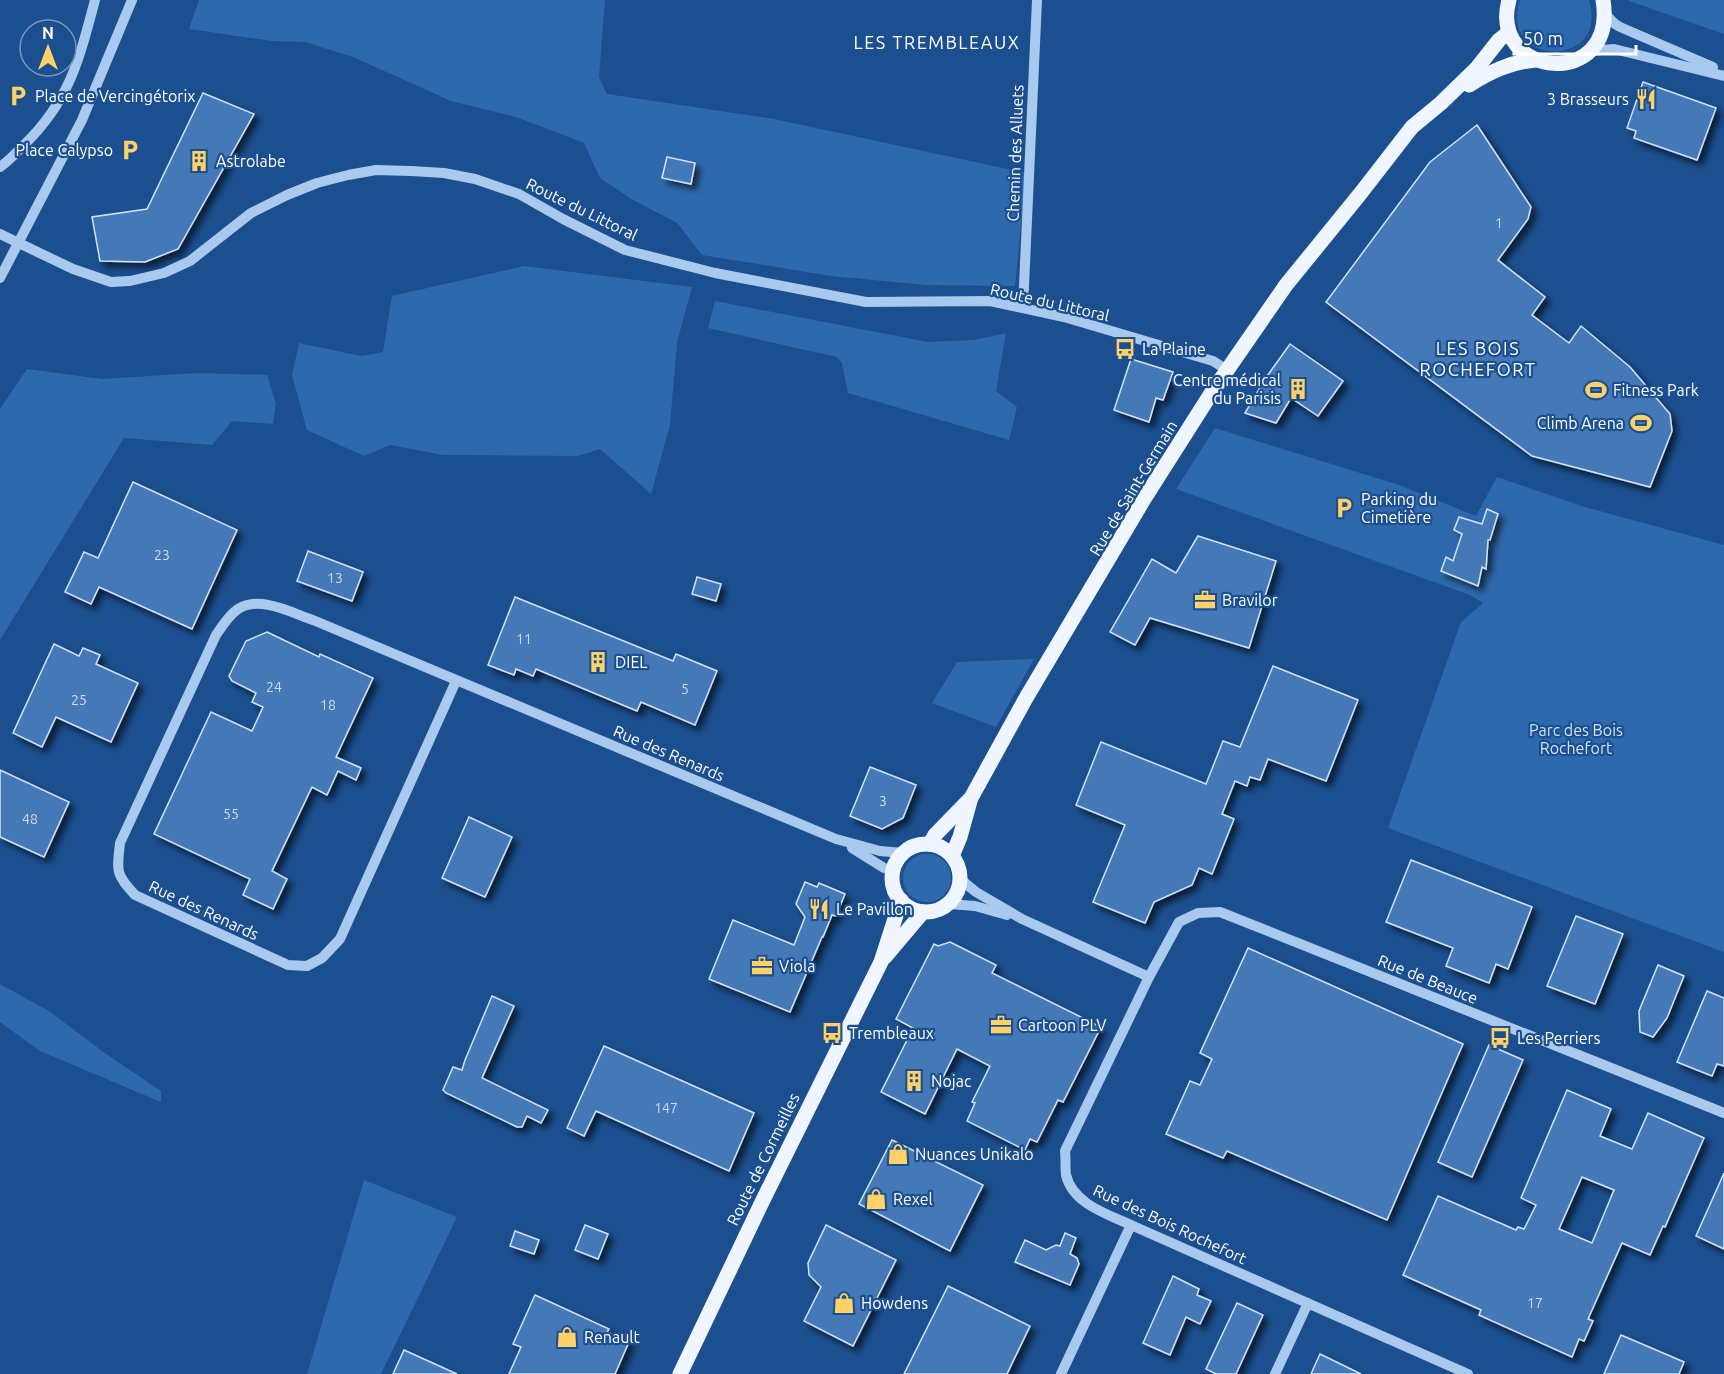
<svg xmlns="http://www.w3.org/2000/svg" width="1724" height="1374" viewBox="0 0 1724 1374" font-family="Ubuntu,sans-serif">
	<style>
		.green { fill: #2e69ad }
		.building { fill: #4478b7; stroke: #cfe3fa; stroke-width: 1.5; fill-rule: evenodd; filter: url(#shadow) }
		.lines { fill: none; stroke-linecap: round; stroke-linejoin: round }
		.minor { stroke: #a9c9ee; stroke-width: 10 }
		.major { stroke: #f0f6ff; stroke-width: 15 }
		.labels { text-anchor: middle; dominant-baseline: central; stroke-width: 4.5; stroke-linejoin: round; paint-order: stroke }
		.number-label { font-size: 14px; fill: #d0dded }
		.poi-label { font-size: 16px; fill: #fff; stroke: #1b4f8f; text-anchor: start }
		.street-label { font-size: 16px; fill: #fff; stroke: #1b4f8f }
		.park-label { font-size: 16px; fill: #cfe3fa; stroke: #1b4f8f }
		.neighbourhood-label { font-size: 18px; letter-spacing: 1.5px; fill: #fff; stroke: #1b4f8f }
	</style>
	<defs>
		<filter id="shadow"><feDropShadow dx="5" dy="5" stdDeviation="3" flood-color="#0009"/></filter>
	</defs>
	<rect width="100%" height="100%" fill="#1b4f8f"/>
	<g class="green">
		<polygon points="199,0 605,0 599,77 607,94 774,119 1026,173 1015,286 926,285 831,276 702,255 677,223 633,200 600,178 584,143 516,117 451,101 353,57 305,42 272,41 189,29"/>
		<path d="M1520,0H1589C1610,70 1497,67 1520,0Z"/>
		<polygon points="1628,0 1724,0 1724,34 1629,1"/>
		<polygon points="524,266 692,287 677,342 670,425 651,494 600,449 578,456 443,455 390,445 364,456 307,430 292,375 299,343 361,356 383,352 392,296"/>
		<polygon points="715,301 928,342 974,340 1006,333 996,391 1017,407 1009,440 848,393 842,363 837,357 708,328"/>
		<polygon points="27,369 102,379 198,373 267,375 276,404 273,424 232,421 212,445 124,438 0,640 0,409"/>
		<polygon points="1215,428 1399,485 1476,516 1497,477 1585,507 1724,545 1724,952 1388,828 1461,622 1483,603 1470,595 1176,489"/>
		<polygon points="1034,659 996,727 932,703 957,662"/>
		<circle cx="927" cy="878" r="24"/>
		<polygon points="0,984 49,1011 102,1051 161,1091 161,1102 40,1051 0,1022"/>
		<polygon points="364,1180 457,1217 381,1374 307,1374"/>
	</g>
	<g class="building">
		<polygon points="1643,82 1716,108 1697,160 1634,138 1636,131 1627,128"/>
		<polygon points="203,93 254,114 178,249 145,262 100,261 92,217 147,209"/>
		<polygon points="1477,125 1531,207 1528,219 1498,260 1545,297 1532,315 1569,343 1581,326 1630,367 1670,414 1672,431 1650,487 1532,456 1326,302 1430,162"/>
		<polygon points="667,157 695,163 691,184 662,178"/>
		<polygon points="1290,344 1343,381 1318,416 1291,398 1276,423 1245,413 1265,379"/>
		<polygon points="1131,359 1173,372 1163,400 1156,398 1149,422 1114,410"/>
		<polygon points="133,482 237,530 192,629 99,587 91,604 65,592 84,552 98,558"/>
		<polygon points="1487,509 1498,514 1490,540 1488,540 1486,569 1482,567 1478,586 1441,571 1446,557 1453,561 1462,534 1454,530 1459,517 1482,524"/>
		<polygon points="1198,536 1276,561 1249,648 1150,618 1135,645 1110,632 1152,559 1176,573"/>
		<polygon points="308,551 363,572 352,601 297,581"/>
		<polygon points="697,577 721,584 716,601 692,594"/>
		<polygon points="515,597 673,661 676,654 717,671 695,725 641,702 637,711 536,669 533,676 516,669 514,675 488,665"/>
		<polygon points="267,632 319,657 320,654 373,678 336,757 361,768 356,780 338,771 327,795 312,787 272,871 287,879 273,909 243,895 250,879 154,834 211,712 252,731 263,707 252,702 256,693 232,681 229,676 246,641"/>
		<polygon points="54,644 79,656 83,648 100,655 96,664 138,683 111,742 56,717 42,747 13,733"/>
		<polygon points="1273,666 1358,700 1326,781 1268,759 1260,780 1250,777 1247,786 1235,781 1222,814 1234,819 1212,874 1199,868 1192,885 1154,902 1145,923 1093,902 1125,825 1076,805 1101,742 1206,784 1223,741 1240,747"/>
		<polygon points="870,767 916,785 903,818 882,829 850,816"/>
		<polygon points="0,770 69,802 44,857 0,837"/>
		<polygon points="469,817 512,837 485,897 442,878"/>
		<polygon points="1411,860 1532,907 1508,969 1496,964 1489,983 1446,966 1453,948 1386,922"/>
		<polygon points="805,882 817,887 819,883 845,894 836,916 832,915 823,937 822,937 790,1012 709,979 733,920 794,945 805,917 796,904"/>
		<polygon points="1576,916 1623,934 1595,1004 1547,986"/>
		<polygon points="950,942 996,965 992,973 1101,1027 1063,1102 1058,1100 1037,1142 1030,1139 1025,1150 967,1121 975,1103 972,1102 990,1066 957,1049 925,1114 881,1092 913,1028 896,1019 934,944 938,946"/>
		<polygon points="1248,948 1463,1044 1387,1220 1227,1151 1223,1158 1166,1134 1190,1081 1200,1085 1212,1059 1200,1053"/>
		<polygon points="1658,965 1684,976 1667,1018 1653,1037 1640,1032 1639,1011"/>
		<polygon points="1707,991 1724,998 1724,1066 1717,1064 1712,1076 1677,1062"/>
		<polygon points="492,996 514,1006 482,1078 548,1110 541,1123 527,1116 522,1127 517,1127 446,1093 443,1090 453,1067 462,1070 465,1060"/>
		<polygon points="1489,1045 1523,1060 1472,1177 1438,1162"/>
		<polygon points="604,1046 754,1113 729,1171 596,1111 584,1136 567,1128"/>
		<path d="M1567,1090L1611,1109L1600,1136L1632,1149L1648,1113L1704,1138L1665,1227L1663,1226L1650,1255L1622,1243L1588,1319L1593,1321L1584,1341L1579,1339L1572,1357L1479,1315L1481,1310L1403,1275L1438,1196L1516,1230L1518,1227L1524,1229L1536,1205L1521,1198ZM1582,1177L1614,1190L1592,1243L1559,1229Z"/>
		<polygon points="892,1140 983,1185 950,1251 859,1204"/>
		<polygon points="1724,1173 1724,1249 1696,1236"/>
		<polygon points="585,1225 608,1234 598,1259 575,1250"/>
		<polygon points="826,1225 896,1260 853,1346 804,1321 821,1287 809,1275 808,1263"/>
		<polygon points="515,1231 539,1240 534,1254 510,1246"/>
		<polygon points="1065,1233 1076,1238 1070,1254 1077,1258 1079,1264 1070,1285 1015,1262 1025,1240 1046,1250 1056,1245 1060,1246"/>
		<polygon points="1173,1276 1199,1289 1197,1295 1211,1301 1200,1324 1186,1317 1170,1355 1143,1343"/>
		<polygon points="948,1286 1030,1326 1007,1374 904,1374"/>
		<polygon points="535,1295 609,1329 607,1332 629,1342 615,1374 509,1374 521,1347 513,1344"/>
		<polygon points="1237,1303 1263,1315 1236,1374 1216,1374 1206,1369"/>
		<polygon points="1621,1335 1684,1362 1679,1374 1604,1374"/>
		<polygon points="404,1350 457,1374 393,1374"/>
		<polygon points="1320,1354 1361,1374 1311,1374"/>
	</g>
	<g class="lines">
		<g class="minor">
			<polyline points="1605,14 1615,24 1620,27 1713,67"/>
			<polyline points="1590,51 1614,49 1724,76"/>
			<path d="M0,167C9,161 16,153 24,145C70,100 79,60 95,0"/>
			<polyline points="0,234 73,269 111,282 130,281 164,273 190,261 251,213 287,195 317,183 348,175 376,170 411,171 444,173 475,179 519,194 563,219 625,250 715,273 866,302 990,301 1064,317 1213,361 1227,370"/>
			<polyline points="0,278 82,120 132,0"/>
			<polyline points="1023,308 1037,0"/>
			<path d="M456,681L340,939L322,958L307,966L288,965L135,895C115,874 117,871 120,843L216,635C222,626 229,615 238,609C260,595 292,613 313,620L836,839L880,851L903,853"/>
			<polyline points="852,848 884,868 893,871"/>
			<polyline points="960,879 976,892 1022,919 1149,977"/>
			<polyline points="949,904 975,906 1007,915"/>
			<polyline points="1061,1374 1131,1225"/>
			<polyline points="1275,1374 1308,1303"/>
			<path d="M1468,1374L1131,1225C1107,1214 1073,1204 1066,1175C1065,1168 1066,1158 1065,1151L1149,977L1179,922L1198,913L1220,912L1724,1113"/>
		</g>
		<g class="major">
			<path d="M1509,0C1488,78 1618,91 1603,0"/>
			<path d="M1469,85C1490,72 1510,62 1536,60"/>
			<polyline points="930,844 935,835 971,798 1026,698 1144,499 1212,392 1286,285 1360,194 1412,127 1441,103 1477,68 1499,40 1509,32"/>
			<circle cx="926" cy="878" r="34"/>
			<polyline points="952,856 960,837 970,801"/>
			<polyline points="885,957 923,912"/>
			<polyline points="680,1374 763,1200 881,962 901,900"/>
		</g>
	</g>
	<defs>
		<symbol id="parking-bare" viewBox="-9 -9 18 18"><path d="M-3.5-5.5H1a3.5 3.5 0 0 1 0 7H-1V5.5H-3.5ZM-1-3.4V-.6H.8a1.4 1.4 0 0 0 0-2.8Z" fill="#ffd166" stroke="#1b4f8f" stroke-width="2.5" paint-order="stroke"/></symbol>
		<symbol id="restaurant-bare" viewBox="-9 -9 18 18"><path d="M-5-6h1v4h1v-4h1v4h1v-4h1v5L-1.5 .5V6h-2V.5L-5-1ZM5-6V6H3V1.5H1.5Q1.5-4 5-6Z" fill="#ffd166" stroke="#1b4f8f" stroke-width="2.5" paint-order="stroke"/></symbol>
		<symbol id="building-bare" viewBox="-9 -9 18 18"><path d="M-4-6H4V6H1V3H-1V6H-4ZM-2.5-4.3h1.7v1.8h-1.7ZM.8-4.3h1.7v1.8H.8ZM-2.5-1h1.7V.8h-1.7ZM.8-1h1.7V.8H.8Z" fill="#ffd166" stroke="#1b4f8f" stroke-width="2.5" paint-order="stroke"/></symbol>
		<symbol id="bus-bare" viewBox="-9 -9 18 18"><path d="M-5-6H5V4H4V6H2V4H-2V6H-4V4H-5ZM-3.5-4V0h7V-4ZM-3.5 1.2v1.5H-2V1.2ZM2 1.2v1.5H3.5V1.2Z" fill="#ffd166" stroke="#1b4f8f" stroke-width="2.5" paint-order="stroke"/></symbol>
		<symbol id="stadium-bare" viewBox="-9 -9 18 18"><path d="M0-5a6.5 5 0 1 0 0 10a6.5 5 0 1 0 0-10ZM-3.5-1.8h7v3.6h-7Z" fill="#ffd166" stroke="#1b4f8f" stroke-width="2.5" paint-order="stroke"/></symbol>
		<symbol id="office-bare" viewBox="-9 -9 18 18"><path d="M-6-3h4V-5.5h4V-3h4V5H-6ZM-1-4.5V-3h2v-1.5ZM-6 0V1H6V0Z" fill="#ffd166" stroke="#1b4f8f" stroke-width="2.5" paint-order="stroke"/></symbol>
		<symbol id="shop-bare" viewBox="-9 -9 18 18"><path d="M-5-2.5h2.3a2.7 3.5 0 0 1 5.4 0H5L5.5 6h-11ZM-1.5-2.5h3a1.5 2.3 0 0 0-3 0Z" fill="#ffd166" stroke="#1b4f8f" stroke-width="2.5" paint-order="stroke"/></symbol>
	</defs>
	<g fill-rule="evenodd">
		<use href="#parking-bare" x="3" y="81" width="30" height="30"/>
		<use href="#restaurant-bare" x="1631" y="84" width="30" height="30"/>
		<use href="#parking-bare" x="115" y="135" width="30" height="30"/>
		<use href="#building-bare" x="184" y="146" width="30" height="30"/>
		<use href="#bus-bare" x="1110" y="334" width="30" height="30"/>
		<use href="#building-bare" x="1283" y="374" width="30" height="30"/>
		<use href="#stadium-bare" x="1581" y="375" width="30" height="30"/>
		<use href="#stadium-bare" x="1626" y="408" width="30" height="30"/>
		<use href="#parking-bare" x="1329" y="493" width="30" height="30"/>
		<use href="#office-bare" x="1190" y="585" width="30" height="30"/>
		<use href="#building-bare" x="583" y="647" width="30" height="30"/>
		<use href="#restaurant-bare" x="804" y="894" width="30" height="30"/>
		<use href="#office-bare" x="747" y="951" width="30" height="30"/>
		<use href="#office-bare" x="986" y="1010" width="30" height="30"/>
		<use href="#bus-bare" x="817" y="1018" width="30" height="30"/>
		<use href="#bus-bare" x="1485" y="1023" width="30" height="30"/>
		<use href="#building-bare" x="899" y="1066" width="30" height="30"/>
		<use href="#shop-bare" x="883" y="1139" width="30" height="30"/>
		<use href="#shop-bare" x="861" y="1184" width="30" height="30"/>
		<use href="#shop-bare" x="829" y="1288" width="30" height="30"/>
		<use href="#shop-bare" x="552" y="1322" width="30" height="30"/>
	</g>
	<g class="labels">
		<g class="number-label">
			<text x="1499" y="223">1</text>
			<text x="162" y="555">23</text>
			<text x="335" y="578">13</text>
			<text x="524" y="639">11</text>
			<text x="274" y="687">24</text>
			<text x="685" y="689">5</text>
			<text x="79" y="700">25</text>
			<text x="328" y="705">18</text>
			<text x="883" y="801">3</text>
			<text x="231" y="814">55</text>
			<text x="30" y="819">48</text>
			<text x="666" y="1108">147</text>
			<text x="1535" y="1303">17</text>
		</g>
		<g class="poi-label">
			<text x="35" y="96">Place de Vercingétorix</text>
			<text x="1629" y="99" text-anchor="end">3 Brasseurs</text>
			<text x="113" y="150" text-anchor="end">Place Calypso</text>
			<text x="216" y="161">Astrolabe</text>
			<text x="1142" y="349">La Plaine</text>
			<text x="1281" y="380" text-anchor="end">Centre médical<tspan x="1281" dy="18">du Parisis</tspan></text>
			<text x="1613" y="390">Fitness Park</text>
			<text x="1624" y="423" text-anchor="end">Climb Arena</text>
			<text x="1361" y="499">Parking du<tspan x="1361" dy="18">Cimetière</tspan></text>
			<text x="1222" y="600">Bravilor</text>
			<text x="615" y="662">DIEL</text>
			<text x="836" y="909">Le Pavillon</text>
			<text x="779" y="966">Viola</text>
			<text x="1018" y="1025">Cartoon PLV</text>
			<text x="849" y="1033">Trembleaux</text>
			<text x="1517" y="1038">Les Perriers</text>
			<text x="931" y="1081">Nojac</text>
			<text x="915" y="1154">Nuances Unikalo</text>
			<text x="893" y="1199">Rexel</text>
			<text x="861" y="1303">Howdens</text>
			<text x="584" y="1337">Renault</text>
		</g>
		<g class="street-label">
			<text transform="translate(1015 153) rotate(-88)">Chemin des Alluets</text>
			<text transform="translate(582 209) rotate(26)">Route du Littoral</text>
			<text transform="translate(1050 302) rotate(13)">Route du Littoral</text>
			<text transform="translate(1133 488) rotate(-59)">Rue de Saint-Germain</text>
			<text transform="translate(669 753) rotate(23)">Rue des Renards</text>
			<text transform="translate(204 910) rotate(25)">Rue des Renards</text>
			<text transform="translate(1428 979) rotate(22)">Rue de Beauce</text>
			<text transform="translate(763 1159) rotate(-64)">Route de Cormeilles</text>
			<text transform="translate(1170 1224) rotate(25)">Rue des Bois Rochefort</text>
		</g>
		<g class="park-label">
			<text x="1576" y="730">Parc des Bois<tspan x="1576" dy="18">Rochefort</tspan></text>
		</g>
		<g class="neighbourhood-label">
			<text x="937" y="42">LES TREMBLEAUX</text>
			<text x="1478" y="348">LES BOIS<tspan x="1478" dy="21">ROCHEFORT</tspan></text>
		</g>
	</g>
	<g transform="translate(48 48)"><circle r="28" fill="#1b4f8f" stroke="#7695bc" stroke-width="1.5"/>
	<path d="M0-4.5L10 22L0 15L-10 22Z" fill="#ffd166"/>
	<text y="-9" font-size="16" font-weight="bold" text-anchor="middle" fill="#ffffff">N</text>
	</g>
	<path d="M1514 45v9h122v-9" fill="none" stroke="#ffffff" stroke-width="3"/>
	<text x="1523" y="45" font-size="18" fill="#ffffff" stroke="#1b4f8f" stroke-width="4.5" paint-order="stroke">50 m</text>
</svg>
